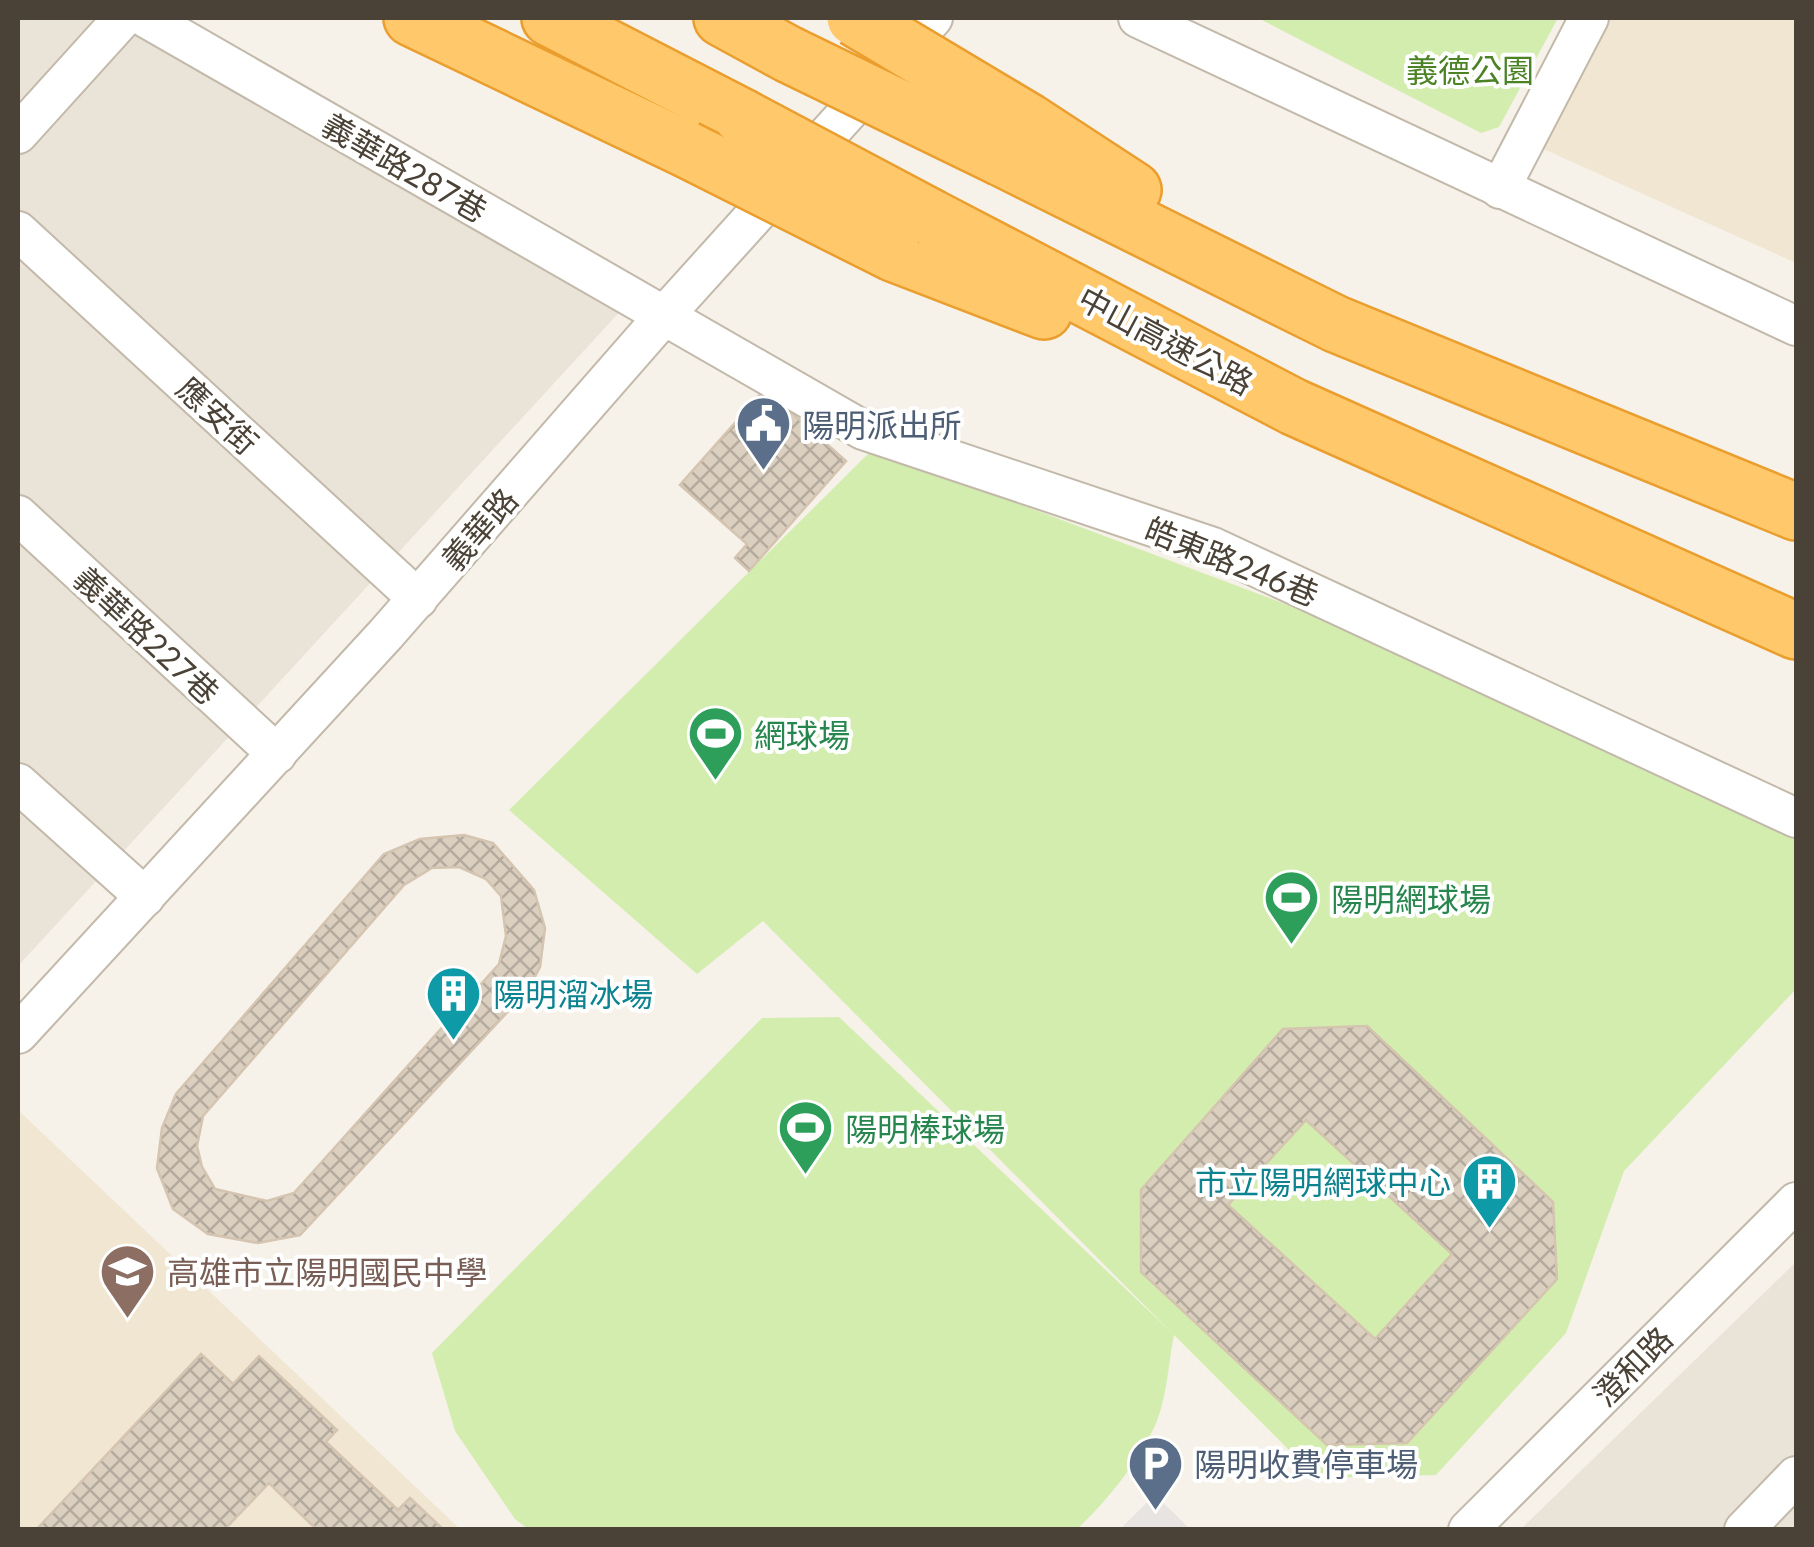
<svg xmlns="http://www.w3.org/2000/svg" width="1814" height="1547" viewBox="0 0 1814 1547" font-family="Lato,'Noto Sans TC',sans-serif">
	<style>
		.residential { fill: #eae3d7 }
		.education { fill: #f0e6d2 }
		.park { fill: #d3edaf }
		.parking { fill: #e7e4e1 }
		.building { fill: url(#building-cross-hatch); stroke: #d4c4b0; stroke-width: 2.5; fill-rule: evenodd }
		.lines { fill: none; stroke-linecap: round; stroke-linejoin: round }
		.minor-casing { stroke: #c2b9aa; stroke-width: 42 }
		.highway-casing { stroke: #ea9e2e; stroke-width: 60 }
		.minor { stroke: #fff; stroke-width: 38 }
		.highway { stroke: #ffc86b; stroke-width: 55 }
		.highway-bridge-casing { stroke: #ea9e2e; stroke-width: 60; stroke-linecap: butt }
		.highway-bridge { stroke: #ffc86b; stroke-width: 55 }
		.labels { text-anchor: middle; dominant-baseline: central; stroke-width: 8; stroke-linejoin: round; paint-order: stroke }
		.park-label { font-size: 32px; fill: #4b8224; stroke: #fff }
		.street-label { font-size: 32px; fill: #4a4236; stroke: #fff }
		.service-label { font-size: 32px; fill: #4e5e75; stroke: #fff; text-anchor: start }
		.leisure-label { font-size: 32px; fill: #27864d; stroke: #fff; text-anchor: start }
		.culture-label { font-size: 32px; fill: #0d838f; stroke: #fff; text-anchor: start }
		.education-label { font-size: 32px; fill: #785e54; stroke: #fff; text-anchor: start }
	</style>
	<defs>
		<pattern id="building-cross-hatch" width="8" height="8" patternUnits="userSpaceOnUse" patternTransform="scale(2.5)"><rect width="8" height="8" fill="#dbd0c0"/><path d="M0 0l8 8M0 8l8-8" fill="none" stroke="#b4aa9d"/></pattern>
	</defs>
	<rect width="100%" height="100%" fill="#f6f1e9"/>
	<g class="residential">
		<polygon points="18,18 115,18 252,103 625,306 18,966"/>
		<polygon points="1796,1262 1796,1529 1521,1529"/>
	</g>
	<g class="education">
		<polygon points="1610,18 1796,18 1796,263 1539,147"/>
		<polygon points="18,1110 460,1529 18,1529"/>
	</g>
	<g class="park">
		<polygon points="1258,18 1558,18 1499,127 1481,133"/>
		<path d="M873,449L1397,646L1796,837V989L1624,1171L1566,1333L1436,1475L1317,1478L1174,1335C1168,1365 1167,1400 1154,1428C1135,1466 1107,1501 1077,1529H528L515,1519L455,1431L432,1353L762,1018L839,1017L1170,1331L763,921L697,974L509,810Z"/>
	</g>
	<polygon class="parking" points="1155,1495 1190,1529 1120,1529"/>
	<g class="building">
		<polygon points="765,389 846,461 749,571 735,558 747,544 680,485"/>
		<path d="M464,835L493,843L534,890L545,928L540,967L527,991L300,1235L258,1243L208,1234L173,1209L157,1168L162,1128L176,1094L384,854L420,839ZM459,867L486,879L501,896L506,936L499,964L294,1193L267,1201L215,1189L202,1167L197,1146L203,1116L404,885L432,868Z"/>
		<path d="M1367,1026L1553,1202L1557,1279L1407,1443L1327,1445L1141,1272V1190L1283,1029ZM1306,1120L1452,1254L1375,1339L1228,1205Z"/>
		<polygon points="201,1354 233,1384 259,1356 337,1430 326,1442 398,1510 410,1498 444,1530 317,1530 269,1483 224,1530 36,1530"/>
	</g>
	<g class="lines">
		<defs>
			<g id="minor">
				<polyline points="146,18 863,430 1213,547 1796,818"/>
				<polyline points="1138,18 1796,326"/>
				<polyline points="18,134 123,18"/>
				<polyline points="1500,189 1589,18"/>
				<polyline points="18,231 418,599"/>
				<polyline points="18,515 277,754"/>
				<polyline points="18,783 145,897"/>
				<polyline points="18,1034 386,634 663,317 933,18"/>
				<polyline points="1468,1530 1796,1202"/>
				<polyline points="1744,1530 1796,1476"/>
			</g>
			<g id="highway">
				<polyline points="412,18 686,149"/>
				<polyline points="550,18 742,117"/>
				<polyline points="722,18 788,54"/>
				<polyline points="1029,122 1133,190"/>
				<polyline points="1002,158 1336,324 1796,512"/>
				<polyline points="932,218 1294,407 1796,631"/>
				<polyline points="893,253 1044,311"/>
			</g>
		</defs>
		<use href="#minor" class="minor-casing"/>
		<use href="#highway" class="highway-casing"/>
		<use href="#minor" class="minor"/>
		<use href="#highway" class="highway"/>
		<defs>
			<g id="highway-bridge">
				<polyline points="855,18 1029,122"/>
				<polyline points="788,54 1002,158"/>
				<polyline points="742,117 932,218"/>
				<polyline points="686,149 893,253"/>
			</g>
		</defs>
		<use href="#highway-bridge" class="highway-bridge-casing"/>
		<use href="#highway-bridge" class="highway-bridge"/>
	</g>
	<defs>
		<symbol id="civic-pin" viewBox="-11 -11 22 30"><path d="M0 17L-7.5 6A9.5 9.5 0 1 1 7.5 6Z" fill="#5c6f8a" stroke="#fff"/><path d="M-.6-6.5H3V-4.5H.6V-3L4-1V1h2V6H-6V1h2V-1L-.6-3ZM-1.2 2.5V6h2.4V2.5Z" fill="#fff"/></symbol>
		<symbol id="stadium-pin" viewBox="-11 -11 22 30"><path d="M0 17L-7.5 6A9.5 9.5 0 1 1 7.5 6Z" fill="#2e9e5b" stroke="#fff"/><path d="M0-5a6.5 5 0 1 0 0 10a6.5 5 0 1 0 0-10ZM-3.5-1.8h7v3.6h-7Z" fill="#fff"/></symbol>
		<symbol id="building-pin" viewBox="-11 -11 22 30"><path d="M0 17L-7.5 6A9.5 9.5 0 1 1 7.5 6Z" fill="#0f9aa8" stroke="#fff"/><path d="M-4-6H4V6H1V3H-1V6H-4ZM-2.5-4.3h1.7v1.8h-1.7ZM.8-4.3h1.7v1.8H.8ZM-2.5-1h1.7V.8h-1.7ZM.8-1h1.7V.8H.8Z" fill="#fff"/></symbol>
		<symbol id="school-pin" viewBox="-11 -11 22 30"><path d="M0 17L-7.5 6A9.5 9.5 0 1 1 7.5 6Z" fill="#8d6e63" stroke="#fff"/><path d="M0-5L7-2L0 1L-7-2ZM-4 1L0 2.5L4 1V4Q0 6-4 4Z" fill="#fff"/></symbol>
		<symbol id="parking-pin" viewBox="-11 -11 22 30"><path d="M0 17L-7.5 6A9.5 9.5 0 1 1 7.5 6Z" fill="#5c6f8a" stroke="#fff"/><path d="M-3.5-5.5H1a3.5 3.5 0 0 1 0 7H-1V5.5H-3.5ZM-1-3.4V-.6H.8a1.4 1.4 0 0 0 0-2.8Z" fill="#fff"/></symbol>
	</defs>
	<g fill-rule="evenodd">
		<use href="#civic-pin" x="732" y="392" width="63" height="86"/>
		<use href="#stadium-pin" x="684" y="702" width="63" height="86"/>
		<use href="#stadium-pin" x="1260" y="866" width="63" height="86"/>
		<use href="#building-pin" x="422" y="962" width="63" height="86"/>
		<use href="#stadium-pin" x="774" y="1096" width="63" height="86"/>
		<use href="#building-pin" x="1458" y="1150" width="63" height="86"/>
		<use href="#school-pin" x="96" y="1240" width="63" height="86"/>
		<use href="#parking-pin" x="1124" y="1432" width="63" height="86"/>
	</g>
	<g class="labels">
		<g class="park-label">
			<text x="1470" y="69">義德公園</text>
		</g>
		<g class="street-label">
			<text transform="translate(405 167) rotate(30)">義華路287巷</text>
			<text transform="translate(1166 340) rotate(28)">中山高速公路</text>
			<text transform="translate(218 415) rotate(43)">應安街</text>
			<text transform="translate(479 529) rotate(-49)">義華路</text>
			<text transform="translate(1232 561) rotate(22)">皓東路246巷</text>
			<text transform="translate(147 635) rotate(43)">義華路227巷</text>
			<text transform="translate(1632 1366) rotate(-45)">澄和路</text>
		</g>
		<g class="service-label">
			<text x="802" y="424">陽明派出所</text>
			<text x="1194" y="1463">陽明收費停車場</text>
		</g>
		<g class="leisure-label">
			<text x="754" y="734">網球場</text>
			<text x="1331" y="898">陽明網球場</text>
			<text x="845" y="1128">陽明棒球場</text>
		</g>
		<g class="culture-label">
			<text x="493" y="993">陽明溜冰場</text>
			<text x="1451" y="1181" text-anchor="end">市立陽明網球中心</text>
		</g>
		<g class="education-label">
			<text x="167" y="1271">高雄市立陽明國民中學</text>
		</g>
	</g>
	<rect width="1814" height="1547" fill="none" stroke="#4a4236" stroke-width="40"/>
</svg>
